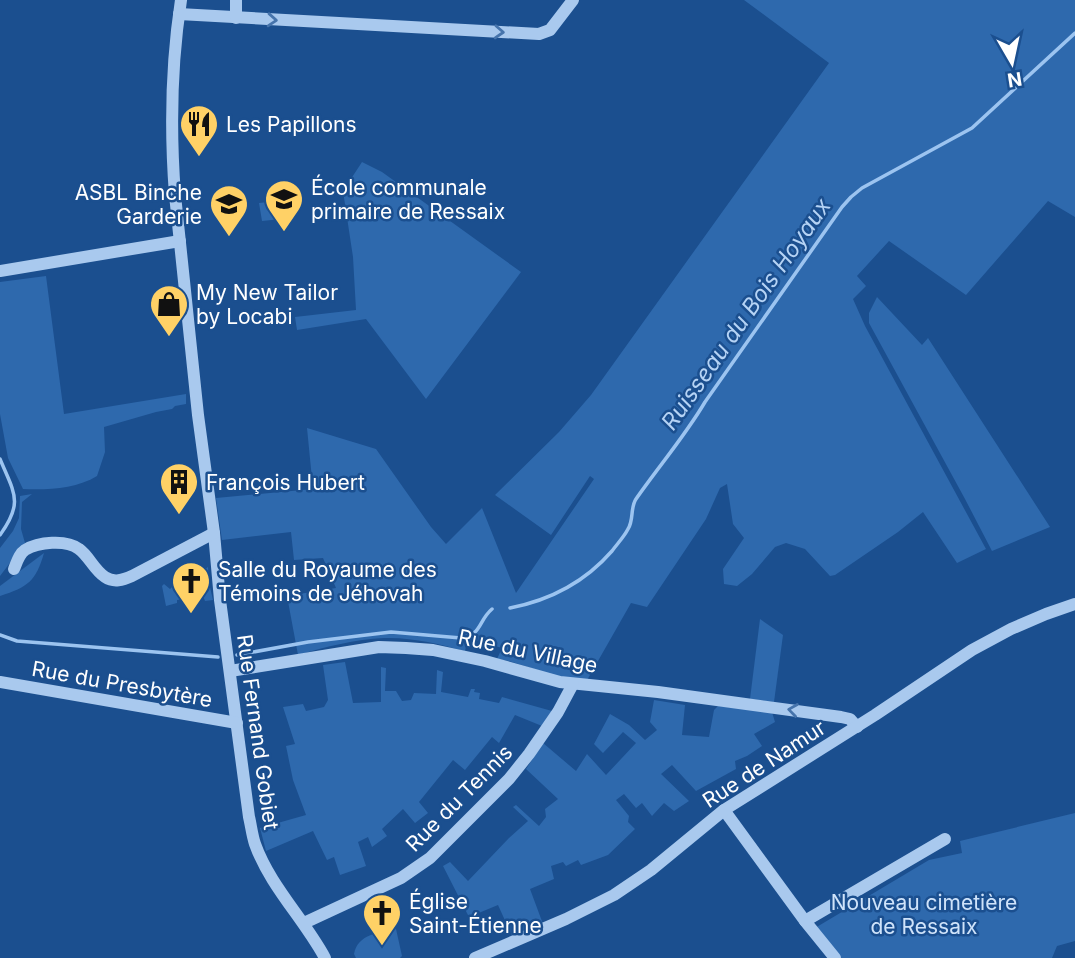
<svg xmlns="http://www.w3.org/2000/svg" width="1075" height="958" viewBox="0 0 1075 958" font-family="Inter,sans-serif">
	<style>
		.green { fill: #2e69ad }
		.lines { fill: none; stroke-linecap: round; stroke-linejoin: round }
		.stream { stroke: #9cc4f0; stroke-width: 3.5 }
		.minor { stroke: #a9c9ee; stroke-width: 12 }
		.oneway { stroke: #4674ac }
		.labels { text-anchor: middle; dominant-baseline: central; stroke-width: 5; stroke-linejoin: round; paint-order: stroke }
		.poi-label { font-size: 21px; fill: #fff; stroke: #1b4f8f; text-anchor: start }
		.street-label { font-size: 21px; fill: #fff; stroke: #1b4f8f }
		.park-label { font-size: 21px; fill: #cfe3fa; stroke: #1b4f8f }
		.water-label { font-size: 23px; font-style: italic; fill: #b5d3f5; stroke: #1b4f8f }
	</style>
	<rect width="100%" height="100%" fill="#1b4f8f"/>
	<g class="green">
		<path d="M744,0H1075V217L1048,201L966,295L889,241L857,276L866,286L853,299L865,326L986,549L957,563L923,512L898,532L835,575L830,576L805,549L786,543L775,547L752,574L737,586L724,584L723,569L744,538L733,524L727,484L720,488L706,519L647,607L631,603L586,682H575L509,661L497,659L502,648L468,638L465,651C439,644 412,637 384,638C355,639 326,647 298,655L287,596L336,588L323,558L294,560L291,532L222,540L216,498L313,489L307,428L376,449L431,527L446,544L482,508L516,593L594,479L590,476L551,535L495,495L559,432L591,395L829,63Z"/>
		<polygon points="362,162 382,172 521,272 426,399 366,319 297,330 295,317 356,310 353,257 343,191"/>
		<polygon points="287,200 288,205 290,205 291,218 262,221 259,203"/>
		<path d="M46,276L64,414L186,394V404L175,406L172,409L156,412L104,427L105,452L97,476C76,489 47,490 23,489L8,458L0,414V282Z"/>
		<polygon points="877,297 922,345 928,338 1050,527 992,551 965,499 869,323 869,313"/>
		<polygon points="32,494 22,502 21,529 25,543 0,576 0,548 13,531 19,518 20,496"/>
		<path d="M44,553C36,581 28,587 0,596V586Z"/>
		<polygon points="208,567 209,583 213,600 205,601 203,596 177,600 177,603 166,606 162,586 164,584 170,589 173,586 175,587 183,578 186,580 189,575 197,577 202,569 204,570"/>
		<polygon points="760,619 783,635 774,702 750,699"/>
		<polygon points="345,662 353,703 381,702 381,667 386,668 385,691 396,691 402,701 411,700 414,693 436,694 437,670 443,672 441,692 468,697 471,689 475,689 474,692 480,693 479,699 499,703 502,697 552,711 542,726 515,715 499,743 492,737 465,770 453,760 419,802 428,813 415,823 403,809 382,829 387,836 372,847 368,837 358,842 366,866 340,875 334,857 327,860 313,831 266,851 260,828 306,815 293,780 286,746 295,744 283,707 303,704 306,711 324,707 328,700 323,665"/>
		<polygon points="654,700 685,705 682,735 709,737 714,710 718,706 772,712 775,722 754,734 762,746 747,756 735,761 736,769 696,791 672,765 661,774 689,801 674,811 664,803 652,816 642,803 636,808 624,794 616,800 629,816 628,822 635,829 608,855 581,865 578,860 566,866 563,862 551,866 554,879 530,889 543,924 513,938 498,905 469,917 443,866 450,862 468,881 509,838 528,821 513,807 516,805 539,826 546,817 545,809 558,799 526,769 543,743 576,771 587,754 606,775 636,743 623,732 603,753 594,744 610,714 629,725 645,740 657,730 650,722"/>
		<polygon points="1075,813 1075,941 1057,946 1052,958 837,958 815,928 929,860 962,853 960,841"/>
		<path d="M396,929L402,956L400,958H356L354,954C358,934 378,933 396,929Z"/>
	</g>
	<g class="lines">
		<g class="stream">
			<path d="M0,459C14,493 24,502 0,535"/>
			<path d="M510,608C551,600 585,582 612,551C617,544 624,537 628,529C634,520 630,508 636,499C659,466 685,436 705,402L842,207L851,197L862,188L972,128L1075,33"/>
			<polyline points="0,635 17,641 218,657"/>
			<path d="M237,655L308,642L391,632L461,638C482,635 478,621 492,609"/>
		</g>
		<g class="minor">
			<path d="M181,0C171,65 170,129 175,195L198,415L214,533L220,600L249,817C251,825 252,835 255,844C270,886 304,919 325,958"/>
			<polyline points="179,14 539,34 550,30 573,0"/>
			<polyline points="236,18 236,0"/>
			<polyline points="0,271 180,241"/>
			<path d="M14,569C17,562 19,554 25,550C38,542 66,539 79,549C89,556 94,570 105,577C114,583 123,580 132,576L214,533"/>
			<polyline points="230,671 379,647 406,648 433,650 485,661 560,682 658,692 841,717 850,719 857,727"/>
			<polyline points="0,682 237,723"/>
			<polyline points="724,810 805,921 835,958"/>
			<polyline points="805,921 945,839"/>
			<polyline points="304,923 401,878 430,858 509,779 529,754 558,712 573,684"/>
			<polyline points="475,958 566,919 614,895 651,870 724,810 875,715 972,650 1011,629 1046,614 1075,604"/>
		</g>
	</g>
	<defs><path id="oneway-chevron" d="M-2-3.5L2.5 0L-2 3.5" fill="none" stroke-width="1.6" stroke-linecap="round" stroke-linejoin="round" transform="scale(1.75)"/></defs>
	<g class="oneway">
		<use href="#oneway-chevron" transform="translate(272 20) rotate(4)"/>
		<use href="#oneway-chevron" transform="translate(499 32) rotate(3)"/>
		<use href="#oneway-chevron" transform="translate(793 710) rotate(-172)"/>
	</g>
	<defs>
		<symbol id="restaurant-pin" viewBox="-11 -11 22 30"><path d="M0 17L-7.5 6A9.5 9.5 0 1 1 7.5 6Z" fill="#ffd166" stroke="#1b4f8f"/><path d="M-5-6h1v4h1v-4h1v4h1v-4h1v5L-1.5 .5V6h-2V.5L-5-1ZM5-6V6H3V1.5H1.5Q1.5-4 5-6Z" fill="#111"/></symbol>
		<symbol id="school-pin" viewBox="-11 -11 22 30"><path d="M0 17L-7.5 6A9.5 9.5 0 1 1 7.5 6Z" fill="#ffd166" stroke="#1b4f8f"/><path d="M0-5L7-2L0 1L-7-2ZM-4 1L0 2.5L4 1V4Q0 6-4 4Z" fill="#111"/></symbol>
		<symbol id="shop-pin" viewBox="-11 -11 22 30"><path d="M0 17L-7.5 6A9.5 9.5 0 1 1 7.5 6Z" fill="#ffd166" stroke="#1b4f8f"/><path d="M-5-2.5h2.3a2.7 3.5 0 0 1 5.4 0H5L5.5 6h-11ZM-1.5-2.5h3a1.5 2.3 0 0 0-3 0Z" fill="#111"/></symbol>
		<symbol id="building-pin" viewBox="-11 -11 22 30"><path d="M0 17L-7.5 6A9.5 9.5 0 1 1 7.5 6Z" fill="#ffd166" stroke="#1b4f8f"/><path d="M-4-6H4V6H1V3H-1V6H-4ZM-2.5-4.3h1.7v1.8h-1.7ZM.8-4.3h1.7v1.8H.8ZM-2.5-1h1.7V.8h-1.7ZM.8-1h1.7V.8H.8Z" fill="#111"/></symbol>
		<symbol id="church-pin" viewBox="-11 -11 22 30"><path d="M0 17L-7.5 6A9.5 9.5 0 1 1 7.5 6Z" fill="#ffd166" stroke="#1b4f8f"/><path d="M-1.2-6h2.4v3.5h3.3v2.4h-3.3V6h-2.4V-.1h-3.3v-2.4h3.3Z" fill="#111"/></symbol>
	</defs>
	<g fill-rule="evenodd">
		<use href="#restaurant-pin" x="177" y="102" width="44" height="60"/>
		<use href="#school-pin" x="262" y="177" width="44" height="60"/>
		<use href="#school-pin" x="207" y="182" width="44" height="60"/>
		<use href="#shop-pin" x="147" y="282" width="44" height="60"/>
		<use href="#building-pin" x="157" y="460" width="44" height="60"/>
		<use href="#church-pin" x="169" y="559" width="44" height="60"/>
		<use href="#church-pin" x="360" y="891" width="44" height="60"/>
	</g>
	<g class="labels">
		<g class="poi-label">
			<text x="226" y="124">Les Papillons</text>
			<text x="311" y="187">École communale<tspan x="311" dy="24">primaire de Ressaix</tspan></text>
			<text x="202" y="192" text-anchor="end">ASBL Binche<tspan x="202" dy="24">Garderie</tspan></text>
			<text x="196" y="292">My New Tailor<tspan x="196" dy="24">by Locabi</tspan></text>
			<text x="206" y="482">François Hubert</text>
			<text x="218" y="569">Salle du Royaume des<tspan x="218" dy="24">Témoins de Jéhovah</tspan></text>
			<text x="409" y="901">Église<tspan x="409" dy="24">Saint-Étienne</tspan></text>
		</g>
		<g class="street-label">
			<text transform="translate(528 651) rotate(12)">Rue du Village</text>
			<text transform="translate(122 684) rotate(10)">Rue du Presbytère</text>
			<text transform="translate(258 732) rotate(82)">Rue Fernand Gobiet</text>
			<text transform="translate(764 764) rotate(-33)">Rue de Namur</text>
			<text transform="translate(459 798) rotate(-45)">Rue du Tennis</text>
		</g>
		<g class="park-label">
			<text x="924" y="902">Nouveau cimetière<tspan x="924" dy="24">de Ressaix</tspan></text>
		</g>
		<g class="water-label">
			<text transform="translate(746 314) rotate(-55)">Ruisseau du Bois Hoyaux</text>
		</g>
	</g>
	<g transform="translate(1012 63) rotate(171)" stroke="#1b4f8f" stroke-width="5" paint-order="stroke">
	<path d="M0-5L12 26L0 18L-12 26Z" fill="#ffffff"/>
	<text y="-10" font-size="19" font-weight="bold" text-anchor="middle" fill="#ffffff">N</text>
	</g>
</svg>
